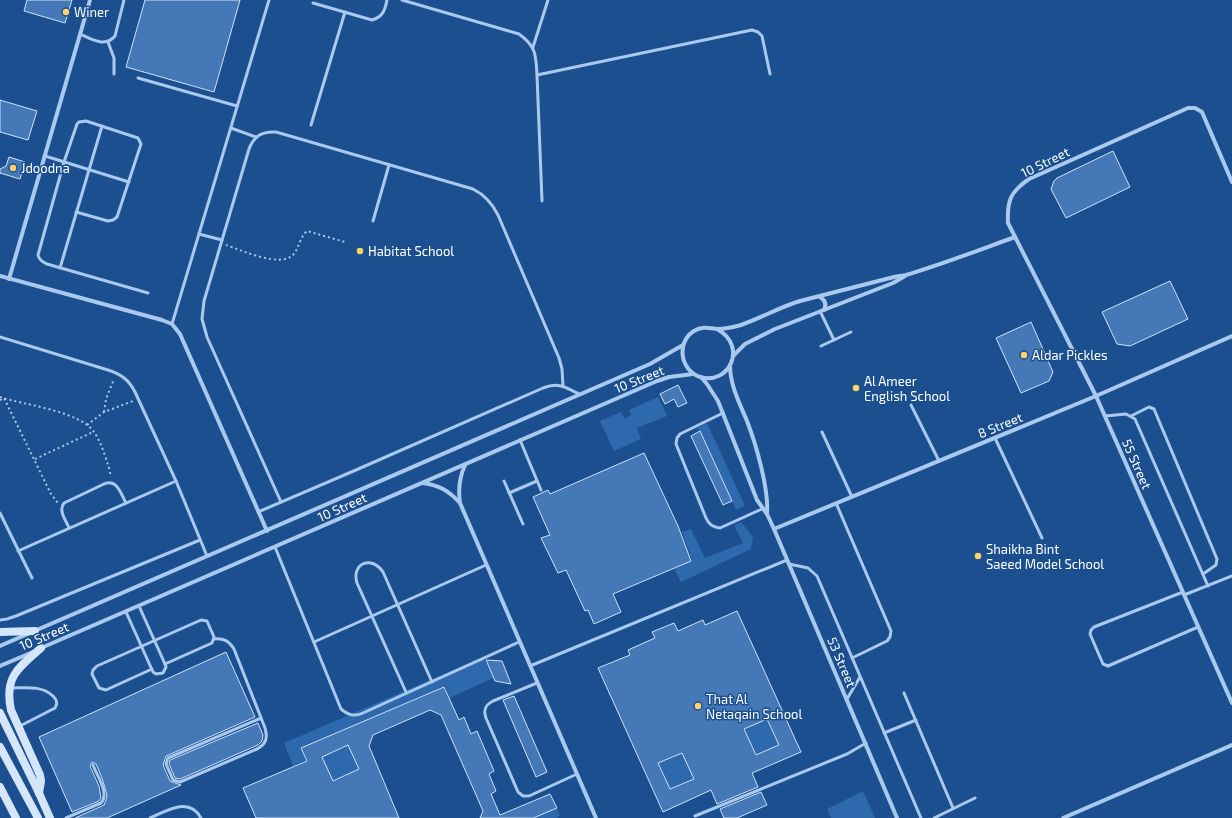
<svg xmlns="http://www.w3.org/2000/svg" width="1232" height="818" viewBox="0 0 1232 818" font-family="'Exo 2',sans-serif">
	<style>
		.green { fill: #2e69ad }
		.building { fill: #4478b7; stroke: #cfe3fa; fill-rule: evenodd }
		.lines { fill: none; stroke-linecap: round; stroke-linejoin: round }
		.path { stroke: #a9c9ee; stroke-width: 2; stroke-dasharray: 2 3; stroke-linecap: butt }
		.service { stroke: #a9c9ee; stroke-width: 3 }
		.minor { stroke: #a9c9ee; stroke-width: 4 }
		.secondary { stroke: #d6e6fa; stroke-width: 8 }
		.poi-dot { fill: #ffd166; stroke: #1b4f8f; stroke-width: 1.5 }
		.labels { text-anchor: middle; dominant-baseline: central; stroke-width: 3; stroke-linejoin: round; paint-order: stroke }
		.poi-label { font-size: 13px; fill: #fff; stroke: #1b4f8f; text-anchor: start }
		.street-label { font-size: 13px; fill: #fff; stroke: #1b4f8f }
	</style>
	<rect width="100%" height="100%" fill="#1b4f8f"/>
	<g class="green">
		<polygon points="658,397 667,416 637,428 641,439 614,451 600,421 621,412 625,419 631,415 629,410"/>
		<polygon points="707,423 745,506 736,510 698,428"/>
		<polygon points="741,522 753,537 751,549 681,582 674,568 692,560 682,532 691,529 705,558 743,543 734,525"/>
		<polygon points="483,657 493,678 450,698 445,686 301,748 306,760 293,766 284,743"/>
		<polygon points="767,719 779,745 756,755 744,729"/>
		<polygon points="348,745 359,769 333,781 322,757"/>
		<polygon points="682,753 694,779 670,789 658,763"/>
		<polygon points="863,791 875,818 831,818 827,809"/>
		<polygon points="557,808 560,816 557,818 532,818"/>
	</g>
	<g class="building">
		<polygon points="27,0 72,0 65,23 24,11"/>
		<polygon points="145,0 240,0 214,92 126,67"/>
		<polygon points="0,100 37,111 28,140 0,132"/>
		<polygon points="1113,151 1130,187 1066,218 1051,189 1054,181 1057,178"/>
		<polygon points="9,157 25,162 20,179 0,173 0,169 6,166"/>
		<polygon points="1170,281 1188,319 1130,346 1117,344 1102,312"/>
		<polygon points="1031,322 1053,372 1049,381 1021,393 996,338"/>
		<polygon points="678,385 687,403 678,407 674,399 665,404 660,394"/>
		<polygon points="700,431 732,501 723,505 691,436"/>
		<polygon points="644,453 678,526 691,561 613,594 621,612 594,624 588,610 585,611 566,570 558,573 541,538 550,535 533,497 548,490 550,494"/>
		<path d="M737,611L801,752L752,773L758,787L717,804L711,790L663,812L598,668L630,655L628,650L655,638L652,632L674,623L678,631L703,620L705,625ZM767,719L779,745L756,755L744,729ZM682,753L694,779L670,789L658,763Z"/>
		<polygon points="226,652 255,717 166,756 163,765 170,781 181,785 107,818 75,818 104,805 106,800 107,795 102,778 96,764 92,762 90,766 99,786 101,798 99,801 72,812 39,737"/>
		<polygon points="486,660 502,661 511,684 495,681"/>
		<path d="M444,687L459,720L464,717L471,734L477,731L494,771L489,774L496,791L491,794L500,815L550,794L557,808L533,818H480L483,811L441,715L430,710L373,735L369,746L399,818H256L243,788L307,761L301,748ZM348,745L359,769L333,781L322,757Z"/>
		<polygon points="514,696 547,772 536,777 503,700"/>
		<polygon points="258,723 263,735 262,741 258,745 180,779 175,778 169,764 170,760"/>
		<polygon points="761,792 767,805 737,818 724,818 720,809"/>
	</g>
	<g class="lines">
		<g class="path">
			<path d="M226,245C241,250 280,268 293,255C299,248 300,237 307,231L345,242"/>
			<path d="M0,397C24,405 80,411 94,432C101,441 109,466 111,477"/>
			<polyline points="0,400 4,398 51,494 58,503"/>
			<polyline points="104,412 106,399 114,379"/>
			<polyline points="87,425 104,412 133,401"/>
			<polyline points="35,459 93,432"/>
		</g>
		<g class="service">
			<path d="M402,0L519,34C536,46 536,55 537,75L542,201"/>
			<path d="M313,3L372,20C383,17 385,10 387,0"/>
			<path d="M80,34C91,39 105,48 115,36L124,0"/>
			<polyline points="108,42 114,58 114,74"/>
			<polyline points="533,47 548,0"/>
			<polyline points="537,75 752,30 758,32 762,36 770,74"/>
			<polyline points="138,78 237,106"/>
			<polyline points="311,125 345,12"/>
			<polyline points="231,128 256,137"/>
			<polyline points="45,156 129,182"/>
			<path d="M76,212L108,221L113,220L117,217L141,144L138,138L86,121L79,122L77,124L64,162L38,255C39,260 42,262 47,264L148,293"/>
			<polyline points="373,221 389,165"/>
			<polyline points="199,234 222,240"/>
			<polyline points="60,268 102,126"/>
			<polyline points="820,311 834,340"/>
			<polyline points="172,324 269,0"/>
			<path d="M0,337L108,370C121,374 129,380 135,392L176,481L207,556"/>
			<polyline points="821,346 851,332"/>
			<polyline points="911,405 939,461"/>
			<path d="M723,413L680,434L677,438L676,444L706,518C709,525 713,527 720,528L762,509"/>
			<polyline points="1105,416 1126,414 1135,419 1208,586"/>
			<polyline points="1131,416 1149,407 1154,409 1217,559 1216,565 1203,574"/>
			<polyline points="822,432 852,497"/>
			<polyline points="995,438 1042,538"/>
			<polyline points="520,440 541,490"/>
			<polyline points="504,481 523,524"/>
			<polyline points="509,493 537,481"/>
			<path d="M281,502L207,337L202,319L204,301L249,149C254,136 262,131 276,132L473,189C485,195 492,203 498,215L559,358L562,369L563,386"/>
			<polyline points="836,503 891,631 890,637 887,641 852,658"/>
			<path d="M258,512L356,470L543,388C558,382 565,387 579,394"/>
			<polyline points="0,513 32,578"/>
			<path d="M69,528C66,520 58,511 64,503L104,484C117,478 121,494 126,503"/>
			<path d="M275,547L341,709C348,715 354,717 363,713L519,642"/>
			<polyline points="18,551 176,481"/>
			<polyline points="789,564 808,568 817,576 921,818"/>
			<polyline points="1183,592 1094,627 1091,630 1090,634 1103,664 1108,666 1198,627"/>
			<polyline points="1184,595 1232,576"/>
			<polyline points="126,612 153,672 156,674 163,673 166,667 165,664 139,606"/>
			<polyline points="0,620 7,619 16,616 200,540"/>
			<path d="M214,639C224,638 229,641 234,649L265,728C268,738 266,744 257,749L180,782L173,780L166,764L168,758L261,718"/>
			<polyline points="314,642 486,565"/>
			<polyline points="530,666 787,560"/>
			<polyline points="152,669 106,690 99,688 92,674 93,670 97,666 201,620 207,621 214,637 212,643 165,664"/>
			<path d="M537,683L493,701C485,705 483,710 486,718L518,792L523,796H529L577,774"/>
			<path d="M10,688C26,688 41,685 53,696C57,700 58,703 55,708L20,726"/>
			<path d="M406,692L357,583C351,563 372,555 383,572L432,682"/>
			<polyline points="904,693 953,808"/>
			<polyline points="847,699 860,677"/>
			<polyline points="884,733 916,720"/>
			<polyline points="695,816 847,754 866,743"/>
			<path d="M66,818L101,803C110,794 97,776 93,765"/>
			<path d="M150,818C167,811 189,796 201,818"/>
			<polyline points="934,818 975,798"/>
		</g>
		<g class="minor">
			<path d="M1232,182L1202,112L1195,108H1188L1029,179C1010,192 1007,201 1008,223L1096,396L1232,703"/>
			<polyline points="0,276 162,320 172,324 180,334 267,531"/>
			<polyline points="9,279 90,0"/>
			<path d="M820,297C825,300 827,304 824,310"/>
			<path d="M717,329C749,347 728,386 700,377C680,370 676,342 694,331C702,326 709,328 717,329C725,329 734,327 741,325C761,318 780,307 800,301C831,293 863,285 894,277C898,276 902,276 906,275C943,264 979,250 1015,237"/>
			<polyline points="733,356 745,344 775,329 893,283 905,276"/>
			<path d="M730,365C730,385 739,402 747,421C756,444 769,489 767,514"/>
			<polyline points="701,377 707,384 718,401 757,500 767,514 774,529 897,818"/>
			<path d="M465,465C459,478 458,489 460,503L596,818"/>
			<path d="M423,483C439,485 449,491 460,503"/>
			<polyline points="774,529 1096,396 1232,336"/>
			<polyline points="0,646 650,364 683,345"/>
			<polyline points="41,648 657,381 669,377 693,374"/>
			<polyline points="0,666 33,652"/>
			<polyline points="1063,818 1232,745"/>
		</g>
		<g class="secondary">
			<polyline points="0,632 35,631"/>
			<polyline points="0,713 39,793 50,818"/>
			<polyline points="0,747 38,818"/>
			<polyline points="0,787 16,818"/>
			<path d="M39,793L41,781L40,775L11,710C4,677 18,668 41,648"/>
		</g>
	</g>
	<g class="poi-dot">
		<circle cx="66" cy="12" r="4"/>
		<circle cx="13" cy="168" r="4"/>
		<circle cx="360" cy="251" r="4"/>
		<circle cx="1024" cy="355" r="4"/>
		<circle cx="856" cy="388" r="4"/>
		<circle cx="978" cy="556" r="4"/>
		<circle cx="698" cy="706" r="4"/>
	</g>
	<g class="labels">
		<g class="poi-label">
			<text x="74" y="12">Winer</text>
			<text x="21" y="168">Jdoodna</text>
			<text x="368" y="251">Habitat School</text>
			<text x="1032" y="355">Aldar Pickles</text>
			<text x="864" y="381">Al Ameer<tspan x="864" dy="15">English School</tspan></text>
			<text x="986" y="549">Shaikha Bint<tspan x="986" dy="15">Saeed Model School</tspan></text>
			<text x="706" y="699">That Al<tspan x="706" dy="15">Netaqain School</tspan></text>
		</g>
		<g class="street-label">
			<text transform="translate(1045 162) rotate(-26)">10 Street</text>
			<text transform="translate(639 379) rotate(-22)">10 Street</text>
			<text transform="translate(1000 425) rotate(-22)">8 Street</text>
			<text transform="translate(1137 464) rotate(66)">55 Street</text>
			<text transform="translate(342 507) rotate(-24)">10 Street</text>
			<text transform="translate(44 636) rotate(-23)">10 Street</text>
			<text transform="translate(842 662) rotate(67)">53 Street</text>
		</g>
	</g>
</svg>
